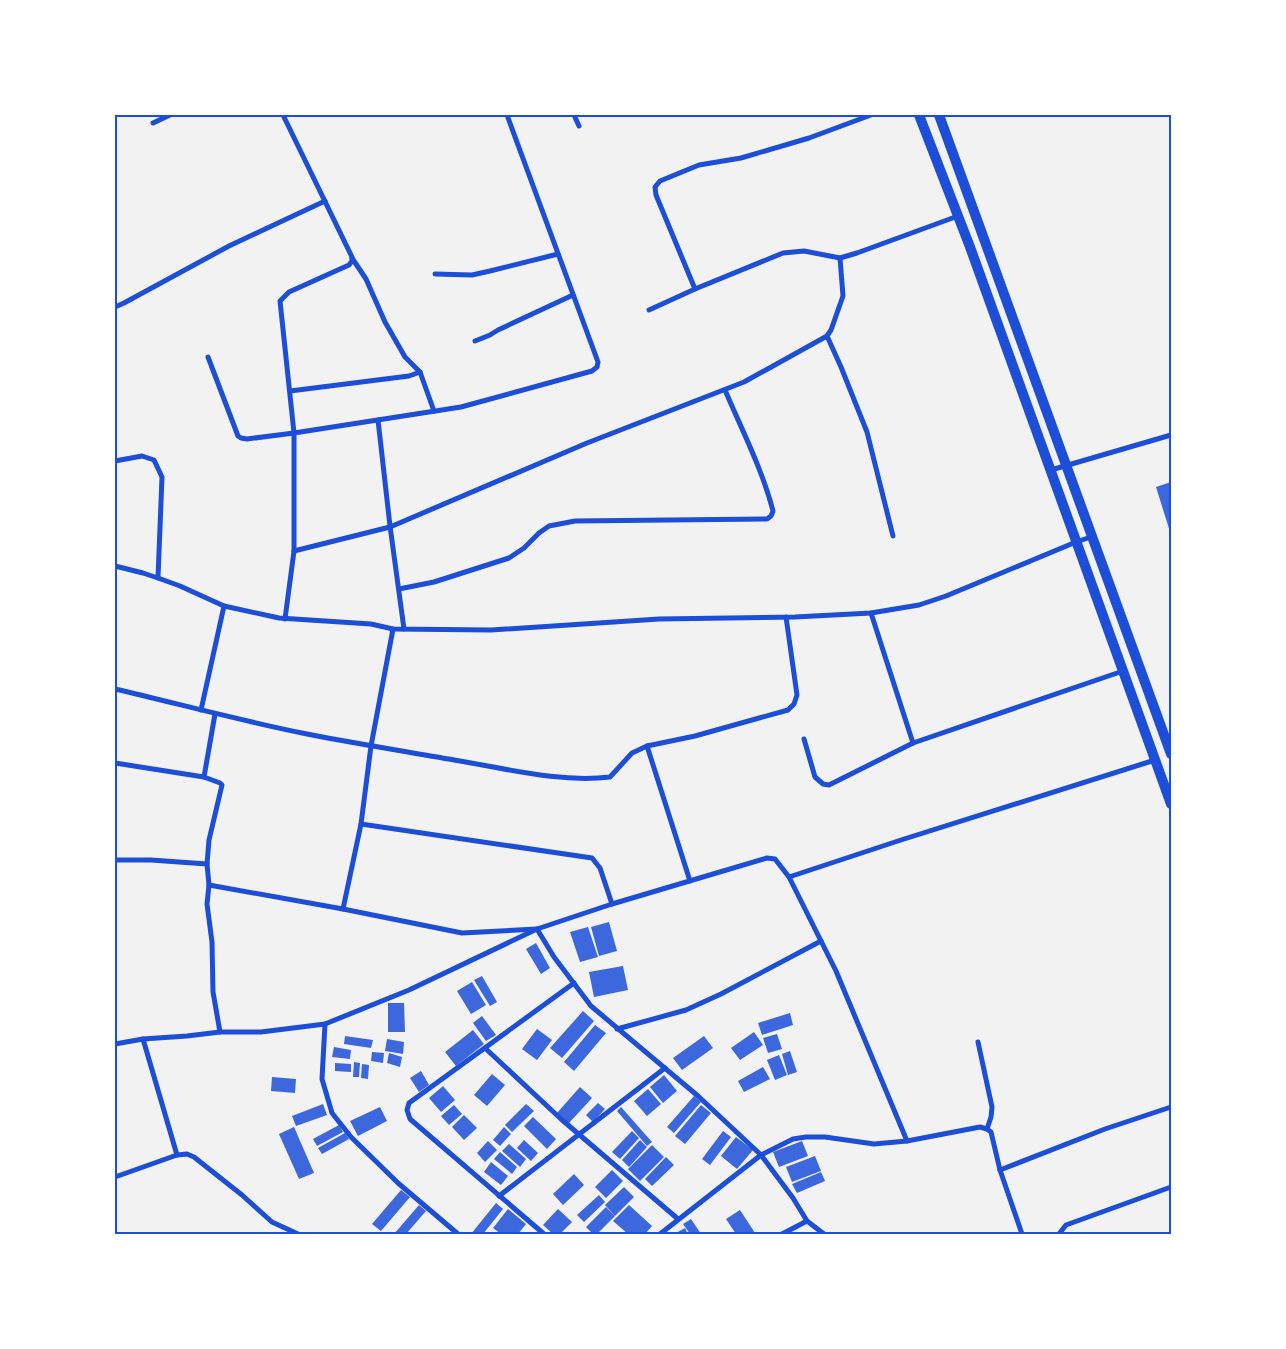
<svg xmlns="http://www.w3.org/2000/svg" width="1286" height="1349" viewBox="0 0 1286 1349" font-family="'Fira Sans Condensed',sans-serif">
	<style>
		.building { fill: #3d67dc }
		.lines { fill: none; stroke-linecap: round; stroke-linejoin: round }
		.minor { stroke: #1d4ed8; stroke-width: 5 }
		.secondary { stroke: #1d4ed8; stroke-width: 10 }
		.neatline { fill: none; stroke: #1d4ed8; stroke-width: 2 }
	</style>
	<rect width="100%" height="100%" fill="#f2f2f2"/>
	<g class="building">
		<polygon points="1171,482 1171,535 1156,487"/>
		<polygon points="609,922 617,951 599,956 591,927"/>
		<polygon points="588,927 598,957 580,962 570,932"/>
		<polygon points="536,943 550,968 541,974 526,949"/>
		<polygon points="623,966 628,990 594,997 589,972"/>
		<polygon points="482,976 497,1002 490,1006 474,980"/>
		<polygon points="472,982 486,1005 471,1014 457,991"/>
		<polygon points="388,1003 404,1003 405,1032 388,1032"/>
		<polygon points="583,1011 594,1021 562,1058 550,1048"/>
		<polygon points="790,1013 793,1025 762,1035 758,1023"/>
		<polygon points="482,1016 496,1035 486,1041 473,1023"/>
		<polygon points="595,1025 606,1033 574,1071 564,1062"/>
		<polygon points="537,1029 552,1040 537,1060 522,1049"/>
		<polygon points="473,1030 484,1044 456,1066 445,1052"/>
		<polygon points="754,1032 763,1045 740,1060 731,1048"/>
		<polygon points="777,1034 782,1049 768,1053 763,1038"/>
		<polygon points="345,1036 373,1040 371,1048 344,1044"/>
		<polygon points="704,1036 713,1048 682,1070 673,1058"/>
		<polygon points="387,1039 404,1042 403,1054 385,1051"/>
		<polygon points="334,1047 351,1050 350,1059 332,1057"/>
		<polygon points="790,1051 797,1072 788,1075 782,1054"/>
		<polygon points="372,1052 384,1053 383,1063 371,1061"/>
		<polygon points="389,1053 402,1057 400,1067 387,1063"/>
		<polygon points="779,1055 787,1075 775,1080 767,1060"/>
		<polygon points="354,1062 360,1063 359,1077 353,1077"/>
		<polygon points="335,1063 351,1064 351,1072 335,1071"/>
		<polygon points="362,1064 369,1065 368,1079 361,1078"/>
		<polygon points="763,1067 770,1079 744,1092 738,1081"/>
		<polygon points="421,1071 429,1085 419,1092 410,1078"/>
		<polygon points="492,1074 505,1085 487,1106 474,1095"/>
		<polygon points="664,1075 677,1091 663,1103 650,1087"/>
		<polygon points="272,1077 296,1079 295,1093 271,1091"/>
		<polygon points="443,1086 455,1100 441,1112 429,1098"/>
		<polygon points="580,1087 592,1098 569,1123 557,1113"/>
		<polygon points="648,1089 661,1104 647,1116 634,1101"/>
		<polygon points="694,1096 701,1102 674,1133 667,1127"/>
		<polygon points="598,1103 605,1109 593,1122 586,1115"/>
		<polygon points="323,1104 327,1115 296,1126 292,1116"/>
		<polygon points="526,1104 534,1111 512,1132 505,1125"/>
		<polygon points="454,1105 462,1114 449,1125 441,1116"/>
		<polygon points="701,1105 711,1113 685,1144 675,1136"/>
		<polygon points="380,1107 387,1121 358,1136 350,1121"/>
		<polygon points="621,1107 652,1142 647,1146 617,1111"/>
		<polygon points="464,1115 477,1128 464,1140 452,1127"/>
		<polygon points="533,1117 556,1139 547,1149 524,1126"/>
		<polygon points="339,1125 343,1132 317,1146 313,1139"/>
		<polygon points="294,1127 314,1173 299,1179 279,1134"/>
		<polygon points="504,1127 511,1134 500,1146 493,1140"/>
		<polygon points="632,1131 639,1138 620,1159 612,1152"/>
		<polygon points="723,1131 731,1137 710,1165 702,1159"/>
		<polygon points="345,1133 349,1139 322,1154 318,1148"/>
		<polygon points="736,1137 753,1150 737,1169 721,1156"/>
		<polygon points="524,1140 538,1153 531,1161 517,1148"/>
		<polygon points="640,1140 647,1147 629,1167 622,1160"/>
		<polygon points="488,1141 497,1150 485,1162 477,1153"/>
		<polygon points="802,1141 808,1156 779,1167 773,1152"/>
		<polygon points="509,1144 526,1159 520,1167 502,1151"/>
		<polygon points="652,1145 664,1157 640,1181 628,1169"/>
		<polygon points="500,1152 517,1167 512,1174 494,1159"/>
		<polygon points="815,1156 821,1171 792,1182 786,1167"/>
		<polygon points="666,1157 674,1165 652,1186 645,1179"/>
		<polygon points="491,1162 508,1176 501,1185 484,1172"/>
		<polygon points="612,1170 623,1181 606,1198 595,1187"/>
		<polygon points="821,1172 825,1181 797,1193 792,1184"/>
		<polygon points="574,1174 584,1185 563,1205 553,1194"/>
		<polygon points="624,1187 634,1197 615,1216 605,1205"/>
		<polygon points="401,1190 410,1197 381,1231 372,1224"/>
		<polygon points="599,1195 605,1202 584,1222 577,1215"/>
		<polygon points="496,1203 503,1209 483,1234 471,1234"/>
		<polygon points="419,1205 426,1211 406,1234 394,1234"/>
		<polygon points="629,1205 652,1226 645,1234 628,1234 613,1221"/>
		<polygon points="606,1207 615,1216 597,1234 593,1234 586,1227"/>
		<polygon points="508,1209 526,1224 518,1234 501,1234 493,1228"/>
		<polygon points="558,1209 572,1222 560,1234 553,1234 543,1225"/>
		<polygon points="740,1210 755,1233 753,1234 736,1234 726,1219"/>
		<polygon points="691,1219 701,1234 690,1234 683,1224"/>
		<polygon points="685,1228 688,1234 674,1234"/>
	</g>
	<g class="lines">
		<g class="minor">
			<polyline points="283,115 352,257 352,261 349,265 289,292 280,301 294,433 294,551 285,619"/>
			<polyline points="574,115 579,126"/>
			<polyline points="153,123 170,115"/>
			<polyline points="352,258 366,279 385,322 405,357 420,372"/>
			<polyline points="435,274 472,275 490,271 558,254"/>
			<polyline points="695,289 656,195 655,187 660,181 699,165 741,158 809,138 871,115"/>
			<polyline points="115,307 124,303 229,246 325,201"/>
			<polyline points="649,310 695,289 783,253 804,251 840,258 857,253 958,216"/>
			<polyline points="827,336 841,367 867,432 893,536"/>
			<polyline points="475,341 490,335 498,330 573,295"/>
			<polyline points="208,357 238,436 241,438 247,439 294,433 461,407 592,371 597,367 598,362 507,115"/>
			<polyline points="290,391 409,376 420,372 434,411"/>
			<polyline points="378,420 390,526 404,629"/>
			<polyline points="115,461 142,456 154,460 162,477 158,578"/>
			<polyline points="1051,470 1171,435"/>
			<polyline points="294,551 390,527 587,443 744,382 827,336 831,330 843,296 840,258"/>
			<polyline points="115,566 143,573 158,578 180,586 224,606 279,618 371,624 393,629 491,630 659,619 795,617 871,613 919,605 946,596 1076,542 1091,537"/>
			<path d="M399,589L434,582L509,558L524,548L539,533L549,526L575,521L767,519L771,516L773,511C763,471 741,428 725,390"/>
			<polyline points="871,613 913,743"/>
			<path d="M115,689C179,704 242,721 307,734C358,744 409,752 460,761C508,769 561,783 610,777L632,753L647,746L695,736L788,710L794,704L797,695L786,617"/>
			<polyline points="201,710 224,606"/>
			<polyline points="804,739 815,777 823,784 829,785 913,743 1123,671"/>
			<polyline points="647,746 690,881"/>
			<polyline points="115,763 204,777 220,783 222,785 209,840 207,864 209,885 207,904 212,942 213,992 220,1032"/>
			<polyline points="204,777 215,714"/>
			<polyline points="361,824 592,858 600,868 612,904"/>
			<polyline points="115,860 151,860 207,864"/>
			<polyline points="789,877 901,840 1155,760"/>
			<polyline points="209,885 343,909 462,933 537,929 612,904 767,858 775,859 789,877 836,971 907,1141"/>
			<polyline points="343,909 361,824 371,746 393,629"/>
			<polyline points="325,1024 322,1079 332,1113 351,1137 398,1183 458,1234"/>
			<polyline points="617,1029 686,1010 721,994 821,941"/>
			<polyline points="143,1039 177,1155"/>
			<polyline points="978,1042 992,1107 991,1117 987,1129"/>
			<polyline points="115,1044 143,1039 187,1036 220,1032 261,1032 325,1024 409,990 537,929 554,957 591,1006 698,1096 761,1155 793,1198 807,1221 824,1234"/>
			<polyline points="485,1048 561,1119 678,1219"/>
			<polyline points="1000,1170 1105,1129 1171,1107"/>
			<polyline points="115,1177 177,1155 187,1154 194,1157 242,1195 272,1222 298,1234"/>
			<polyline points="499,1196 665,1068"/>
			<polyline points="544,1234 410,1119 407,1110 409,1103 574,983"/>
			<polyline points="660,1234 761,1155 793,1139 806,1137 825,1137 874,1144 907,1141 980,1127 987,1129 991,1132 1000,1170 1022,1234"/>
			<polyline points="782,1234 807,1221"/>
			<polyline points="1059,1234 1066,1225 1171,1187"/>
		</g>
		<g class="secondary">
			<polyline points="919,115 970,247 1171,804"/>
			<polyline points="939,115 1171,754"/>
		</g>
	</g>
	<rect width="1286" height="1349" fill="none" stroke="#ffffff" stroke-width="232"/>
	<rect x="116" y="116" width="1054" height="1117" class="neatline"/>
</svg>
